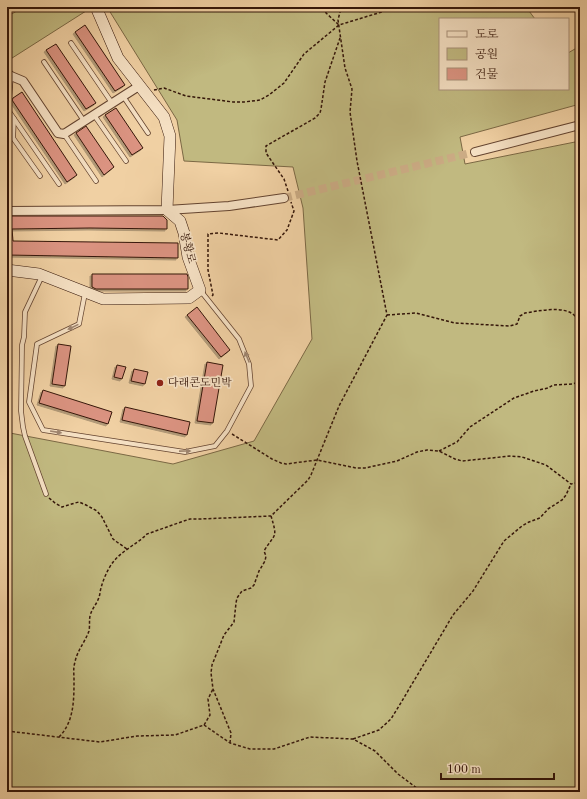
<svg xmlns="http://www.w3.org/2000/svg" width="587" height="799" viewBox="0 0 587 799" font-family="'Old Standard TT','Noto Serif KR',serif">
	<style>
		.green { fill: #c1b980; stroke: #7b6844 }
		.building { fill: #db9381; stroke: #351609; filter: url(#shadow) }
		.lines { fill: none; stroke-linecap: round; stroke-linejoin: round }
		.street-tunnel { stroke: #cbab84; stroke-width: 8; stroke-dasharray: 8 4; stroke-linecap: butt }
		.lane-casing { stroke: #644430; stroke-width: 5.5 }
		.street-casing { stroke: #644430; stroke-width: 10 }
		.secondary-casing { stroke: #351609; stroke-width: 12 }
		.path { stroke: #351609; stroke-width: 1.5; stroke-dasharray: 3 2; stroke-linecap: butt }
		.lane { stroke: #f5e0c3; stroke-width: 4 }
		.street { stroke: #f5e0c3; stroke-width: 8 }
		.secondary { stroke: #f5e0c3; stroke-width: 11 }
		.oneway { fill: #9f856f }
		.poi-dot { fill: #8f2418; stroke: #f5e0c3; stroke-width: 1.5 }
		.labels { text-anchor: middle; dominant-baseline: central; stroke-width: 3.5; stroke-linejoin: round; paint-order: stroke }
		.street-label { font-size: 11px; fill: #351609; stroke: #f5e0c3 }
		.poi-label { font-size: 11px; fill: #351609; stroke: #f5e0c3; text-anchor: start }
	</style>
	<defs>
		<filter id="shadow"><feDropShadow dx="-2" dy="2" stdDeviation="0" flood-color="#0004"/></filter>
	</defs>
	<rect width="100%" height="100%" fill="#f0d0a3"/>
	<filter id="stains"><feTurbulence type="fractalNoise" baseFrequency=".005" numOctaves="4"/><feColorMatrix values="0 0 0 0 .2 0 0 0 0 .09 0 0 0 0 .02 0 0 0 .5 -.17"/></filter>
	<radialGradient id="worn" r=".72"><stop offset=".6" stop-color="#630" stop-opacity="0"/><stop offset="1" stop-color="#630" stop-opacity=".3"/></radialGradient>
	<g class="green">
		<polygon points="23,7 84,7 86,11 9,60 7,57 7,17"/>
		<polygon points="107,7 526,7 535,19 440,19 440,89 568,89 568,53 580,46 580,104 460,137 465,164 580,141 580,792 7,792 7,415 10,433 173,464 254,441 312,339 303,208 293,167 184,161 177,120"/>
	</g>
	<g class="building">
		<polygon points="85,25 125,85 115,91 75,32"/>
		<polygon points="56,44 96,103 86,109 46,50"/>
		<polygon points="22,92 77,175 67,182 12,100 13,98"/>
		<polygon points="116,108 143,148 132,155 105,115"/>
		<polygon points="86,126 114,167 104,175 76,133"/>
		<polygon points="7,216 163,216 167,220 167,229 90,228 12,229 13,241 178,243 178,258 7,255"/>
		<polygon points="92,274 187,274 188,277 188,289 96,289 92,287"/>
		<polygon points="197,307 230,350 221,357 187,315"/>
		<polygon points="58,344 71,346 65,386 52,384"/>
		<polygon points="207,362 223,365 213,423 197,421"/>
		<polygon points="117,365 126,367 122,379 114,377"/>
		<polygon points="134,369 148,372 145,384 131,381"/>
		<polygon points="43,390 112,412 108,424 39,403"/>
		<polygon points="125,407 190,422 187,435 122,420"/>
	</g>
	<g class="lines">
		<polyline class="street-tunnel" points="284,198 475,152"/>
		<defs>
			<g id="lane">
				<polyline points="71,43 112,103"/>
				<polyline points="44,62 84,121"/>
				<polyline points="11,76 8,110 59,184"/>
				<polyline points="123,96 148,133"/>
				<polyline points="94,115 126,161"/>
				<polyline points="14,119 13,138 40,176"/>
				<polyline points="64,134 96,181"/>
				<polyline points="42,276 25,312 24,337 22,345 21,411 23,427 25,436 46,494"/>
				<polyline points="85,293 79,324 37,344 29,402 43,430 185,452 215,446 227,431 251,386 249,364 239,339 200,290"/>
			</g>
			<g id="street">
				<polyline points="7,73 11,76 23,81 58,133 64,134 139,86"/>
				<polyline points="475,152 580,125"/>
				<polyline points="7,211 167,210 229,206 284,198"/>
			</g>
			<polyline id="secondary" points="7,270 39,274 103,299 189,298 200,290 188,257 184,233 180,221 167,210 170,136 164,117 118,58 96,7"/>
		</defs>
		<use href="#lane" class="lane-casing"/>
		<use href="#street" class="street-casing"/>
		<use href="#secondary" class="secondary-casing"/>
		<g class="path">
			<polyline points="325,7 326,13 339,25"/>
			<polyline points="154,90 164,88 186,96 233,102 244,102 260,100 269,95 284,83 304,54 339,25 398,7"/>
			<polyline points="288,191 284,179 266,153 266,146 315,118 320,113 321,109 325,82 340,38"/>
			<polyline points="212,296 213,295 208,270 208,234 219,233 278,240 287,230 294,211 291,202"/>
			<path d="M387,315L416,313L455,323L510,326L517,324L520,316L525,313C538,311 565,305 575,316C578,319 579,322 580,325"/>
			<polyline points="232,434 272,459 281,463 286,464 317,460 356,468 365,468 397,461 417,452 427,450 439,451 455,459 462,461 511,456 522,457 546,465 571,484 580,482"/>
			<polyline points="439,451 457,442 470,427 514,398 534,391 548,388 553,385 572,384 580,382"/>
			<polyline points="49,498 55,503 62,507 75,503 79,502 86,505 97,511 102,517 113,539 117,542 127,549"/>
			<polyline points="204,725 230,743 250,749 274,749 310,737 353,739 375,751 398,774 422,792"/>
			<polyline points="7,731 100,742 137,736 175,735 204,725 210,715 208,699 213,689"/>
			<path d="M59,737C74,722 74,700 74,680C74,674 73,668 75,662C77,651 85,642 89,631C90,626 89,621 90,616C92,608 97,604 99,597C100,595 100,591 101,588C103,580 108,568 114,561C123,550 137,544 147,534L181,522L190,519H200L271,516L308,480L311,475L339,406L387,315L357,161L350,112L352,89L345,68L338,20L340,12L344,7"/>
			<polyline points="353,739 379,730 391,719 399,706 453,615 473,591 504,541 522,526 529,522 540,518 548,509 562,500 566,495 571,484"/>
			<path d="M230,743L231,733L213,689L211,673L212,665L224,635L234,622L236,603L237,598L242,591L251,588L254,585L259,571L265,561L266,556L264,551C275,533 278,539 271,516"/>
		</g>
		<use href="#lane" class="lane"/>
		<use href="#street" class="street"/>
		<use href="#secondary" class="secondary"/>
	</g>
	<defs><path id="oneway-solid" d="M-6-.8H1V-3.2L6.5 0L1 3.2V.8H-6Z"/></defs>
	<g class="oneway">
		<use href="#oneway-solid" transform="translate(73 327) rotate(154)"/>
		<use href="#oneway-solid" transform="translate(247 357) rotate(-112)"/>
		<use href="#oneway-solid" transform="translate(56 432) rotate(9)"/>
		<use href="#oneway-solid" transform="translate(185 451) rotate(-1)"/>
	</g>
	<circle class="poi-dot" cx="160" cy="383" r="4"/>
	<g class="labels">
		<g class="street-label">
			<text transform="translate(187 248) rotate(75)">봉황로</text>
		</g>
		<g class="poi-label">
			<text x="168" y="383">다래콘도민박</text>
		</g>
	</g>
	<rect width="587" height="799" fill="none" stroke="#f0d0a3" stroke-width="24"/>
	<rect x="8" y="8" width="571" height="783" fill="none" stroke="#351609" stroke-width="2"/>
	<rect x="12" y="12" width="563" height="775" fill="none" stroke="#351609"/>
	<rect x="439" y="18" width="130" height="72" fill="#f5e0c3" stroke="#a88f79"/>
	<rect x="447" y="31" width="20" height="6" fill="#f5e0c3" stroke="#a88f79"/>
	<text x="475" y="38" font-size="12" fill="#351609">도로</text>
	<rect x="447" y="48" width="20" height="12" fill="#c1b980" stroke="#a88f79"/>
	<text x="475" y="58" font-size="12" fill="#351609">공원</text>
	<rect x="447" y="68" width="20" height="12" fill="#db9381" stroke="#a88f79"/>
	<text x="475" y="78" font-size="12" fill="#351609">건물</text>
	<path d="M441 773v6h113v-6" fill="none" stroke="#351609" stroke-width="2"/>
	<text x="447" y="773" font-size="12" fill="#351609" stroke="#f5e0c3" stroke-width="3" paint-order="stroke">100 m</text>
	<rect width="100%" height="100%" filter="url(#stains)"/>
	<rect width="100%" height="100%" fill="url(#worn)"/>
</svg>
